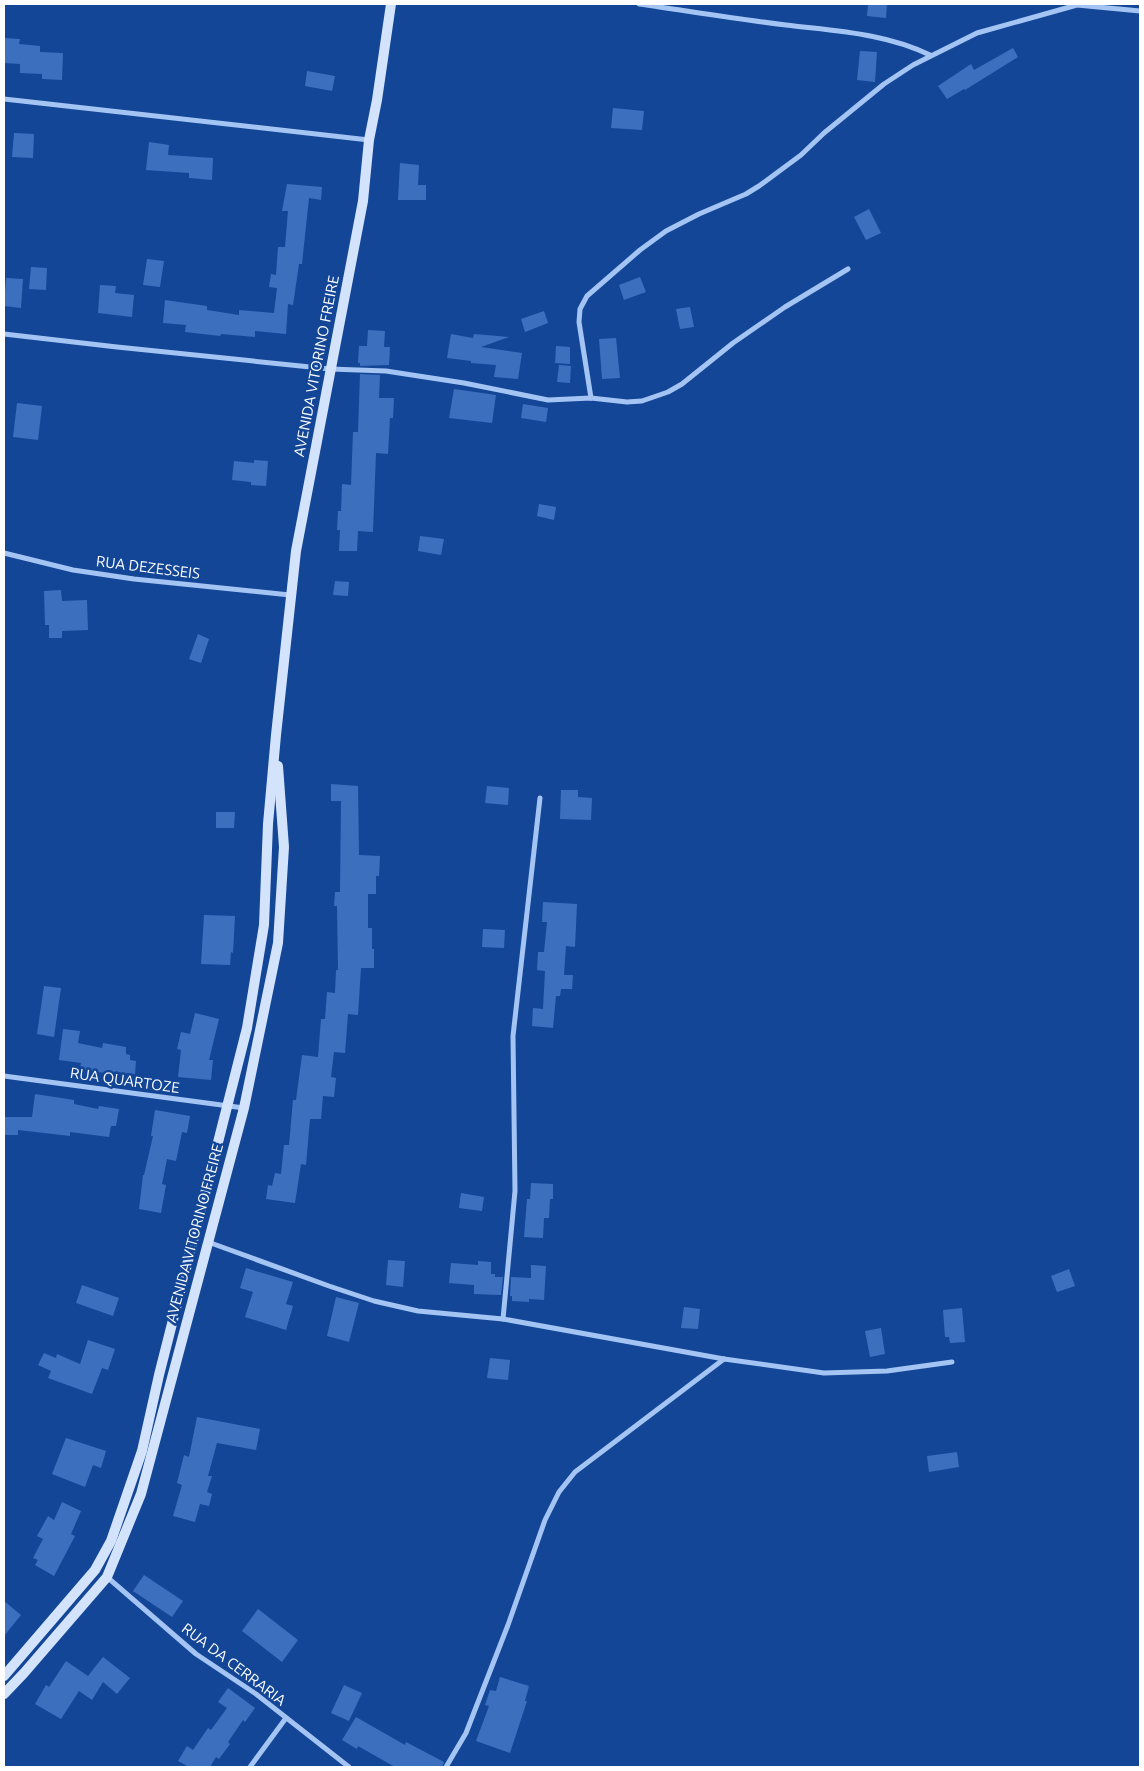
<svg xmlns="http://www.w3.org/2000/svg" width="1144" height="1771" viewBox="0 0 1144 1771" font-family="Ubuntu,sans-serif">
	<style>
		.building { fill: #3c70bf }
		.lines { fill: none; stroke-linecap: round; stroke-linejoin: round }
		.street { stroke: #a4c4f3; stroke-width: 5 }
		.secondary { stroke: #d3e3fc; stroke-width: 10 }
		.labels { text-anchor: middle; dominant-baseline: central; stroke-width: 5; stroke-linejoin: round; paint-order: stroke }
		.street-label { font-size: 15px; fill: #fff; stroke: #134697 }
	</style>
	<rect width="100%" height="100%" fill="#134697"/>
	<g class="building">
		<polygon points="868,4 887,4 886,18 867,16"/>
		<polygon points="4,38 20,39 19,44 40,46 40,52 63,53 62,80 42,79 42,74 20,73 20,64 4,63"/>
		<polygon points="1013,48 1018,57 965,90 964,89 947,99 938,86 971,64 974,70"/>
		<polygon points="860,51 877,52 875,82 857,80"/>
		<polygon points="307,71 335,76 332,91 305,86"/>
		<polygon points="613,108 644,111 642,130 611,128"/>
		<polygon points="14,133 34,134 33,158 12,157"/>
		<polygon points="149,142 169,145 168,155 213,158 212,180 189,178 189,173 146,170"/>
		<polygon points="400,163 419,165 418,185 426,185 426,200 398,200"/>
		<polygon points="287,184 322,187 321,200 309,198 302,264 299,264 293,305 288,304 286,334 255,331 255,337 221,334 220,336 185,332 186,325 163,323 165,300 207,306 207,310 239,315 239,310 274,313 277,288 269,287 271,274 276,275 278,247 285,247 288,211 282,211"/>
		<polygon points="869,209 881,233 866,240 854,217"/>
		<polygon points="147,259 164,261 160,287 143,285"/>
		<polygon points="31,267 47,268 46,290 29,289"/>
		<polygon points="640,277 646,292 624,300 619,285"/>
		<polygon points="6,278 23,279 21,308 4,306"/>
		<polygon points="100,285 116,286 115,293 134,295 132,317 98,313"/>
		<polygon points="690,307 694,327 680,329 676,309"/>
		<polygon points="544,311 548,323 525,332 521,319"/>
		<polygon points="368,330 385,331 384,347 390,347 389,365 360,366 360,363 358,363 359,346 367,346"/>
		<polygon points="451,334 473,338 474,334 509,337 481,347 522,353 518,379 494,377 496,365 471,363 471,361 447,358"/>
		<polygon points="616,338 620,378 602,379 599,339"/>
		<polygon points="556,346 570,347 570,364 555,363"/>
		<polygon points="559,365 571,366 570,383 557,382"/>
		<polygon points="360,374 380,375 379,398 394,398 393,418 390,418 388,454 376,453 373,532 358,531 357,551 339,551 340,530 337,530 338,511 341,511 342,484 351,485 353,432 358,432"/>
		<polygon points="454,389 496,395 492,423 449,418"/>
		<polygon points="17,403 42,406 38,440 13,437"/>
		<polygon points="523,404 548,408 546,422 521,418"/>
		<polygon points="254,460 268,461 266,486 251,485 251,482 232,480 234,461 254,463"/>
		<polygon points="539,504 556,507 554,520 537,516"/>
		<polygon points="420,536 444,539 441,555 418,551"/>
		<polygon points="335,581 349,582 348,596 333,595"/>
		<polygon points="61,590 62,601 87,600 88,630 62,631 62,638 49,638 49,625 45,625 44,591"/>
		<polygon points="198,634 209,639 201,663 189,659"/>
		<polygon points="331,784 358,786 359,855 380,856 379,876 376,876 376,894 368,894 368,928 372,928 372,949 374,949 374,968 361,968 358,1015 348,1014 345,1053 334,1052 331,1077 336,1078 334,1097 323,1096 321,1119 310,1119 306,1165 301,1164 295,1203 266,1199 268,1185 272,1186 275,1173 281,1174 284,1145 289,1145 293,1100 296,1100 302,1055 318,1057 321,1019 325,1019 327,992 335,993 336,970 338,970 337,906 334,906 335,892 340,892 341,801 331,801"/>
		<polygon points="487,786 509,788 508,805 485,803"/>
		<polygon points="561,790 578,790 578,797 592,798 591,820 560,819"/>
		<polygon points="216,812 235,812 234,828 216,828"/>
		<polygon points="543,902 577,904 575,947 566,946 564,975 573,975 572,989 561,989 560,996 556,996 553,1028 532,1026 533,1008 543,1009 545,971 537,970 538,952 544,952 547,922 542,922"/>
		<polygon points="204,915 235,916 233,953 231,952 230,965 201,964"/>
		<polygon points="483,929 505,930 504,948 482,947"/>
		<polygon points="44,986 61,988 54,1037 37,1034"/>
		<polygon points="195,1013 219,1019 209,1060 213,1060 211,1080 178,1077 181,1050 177,1049 181,1032 190,1034"/>
		<polygon points="63,1029 80,1031 78,1043 102,1048 103,1043 126,1047 126,1054 130,1055 130,1060 136,1061 135,1074 116,1072 116,1074 97,1072 80,1069 81,1063 59,1060"/>
		<polygon points="35,1094 74,1100 74,1104 98,1109 99,1106 119,1109 116,1126 111,1126 109,1137 70,1132 70,1136 18,1130 18,1135 4,1135 4,1117 32,1117"/>
		<polygon points="155,1110 190,1116 187,1133 182,1132 176,1161 167,1159 162,1184 166,1185 161,1213 139,1209 143,1175 144,1175 153,1136 151,1136"/>
		<polygon points="531,1183 553,1184 553,1199 550,1199 549,1218 544,1218 543,1238 524,1237 527,1199 530,1199"/>
		<polygon points="461,1193 484,1197 482,1211 459,1208"/>
		<polygon points="388,1260 405,1261 403,1287 386,1285"/>
		<polygon points="478,1261 491,1262 491,1274 495,1274 495,1277 503,1277 501,1295 474,1294 474,1285 449,1283 451,1263 478,1265"/>
		<polygon points="531,1265 546,1266 544,1300 529,1299 529,1302 512,1301 512,1296 510,1296 511,1277 531,1278"/>
		<polygon points="246,1268 293,1282 286,1304 293,1306 286,1330 245,1317 253,1292 240,1288"/>
		<polygon points="1069,1269 1075,1286 1057,1292 1051,1276"/>
		<polygon points="82,1285 119,1298 113,1316 76,1303"/>
		<polygon points="336,1297 359,1303 349,1342 327,1336"/>
		<polygon points="684,1307 700,1309 698,1329 681,1328"/>
		<polygon points="962,1308 965,1342 950,1343 949,1337 945,1337 943,1310"/>
		<polygon points="881,1328 885,1354 870,1357 865,1331"/>
		<polygon points="88,1340 115,1349 108,1370 102,1368 92,1394 48,1378 51,1371 38,1365 44,1353 56,1358 57,1354 80,1364"/>
		<polygon points="490,1358 510,1360 508,1380 487,1378"/>
		<polygon points="197,1417 260,1429 256,1450 217,1443 208,1476 212,1476 207,1492 212,1494 209,1506 200,1504 195,1522 173,1516 182,1485 177,1483 184,1455 189,1457"/>
		<polygon points="66,1438 106,1451 101,1468 93,1465 85,1487 52,1474"/>
		<polygon points="957,1452 959,1467 929,1472 927,1456"/>
		<polygon points="62,1502 81,1511 71,1534 75,1536 54,1576 35,1565 38,1560 33,1558 43,1539 37,1536 48,1516 54,1520"/>
		<polygon points="144,1575 183,1601 172,1617 133,1591"/>
		<polygon points="4,1601 21,1615 4,1636"/>
		<polygon points="258,1609 298,1640 282,1662 242,1631"/>
		<polygon points="103,1657 130,1678 117,1694 103,1682 92,1700 79,1691 61,1719 35,1704 46,1685 49,1687 66,1661 88,1676"/>
		<polygon points="500,1677 529,1686 525,1701 527,1701 510,1753 476,1741 489,1706 485,1705 490,1690 496,1691"/>
		<polygon points="344,1685 362,1693 349,1721 331,1713"/>
		<polygon points="228,1688 255,1708 245,1722 243,1720 228,1742 230,1744 219,1759 216,1757 210,1767 189,1767 178,1761 187,1746 193,1750 208,1728 211,1730 227,1708 218,1702"/>
		<polygon points="356,1717 405,1745 406,1742 444,1762 442,1767 395,1767 358,1746 357,1749 342,1740"/>
	</g>
	<g class="lines">
		<g class="street">
			<path d="M639,4C688,11 737,19 786,25C835,31 885,33 930,55"/>
			<polyline points="4,99 369,140"/>
			<polyline points="4,334 117,347 330,369 386,371 464,383 548,400 591,398 627,402 642,401 668,392 682,384 733,343 785,307 848,269"/>
			<polyline points="591,398 579,322 580,309 587,296 640,250 666,231 699,214 746,194 759,186 801,155 824,133 884,84 913,65 977,33 1077,5 1140,11"/>
			<polyline points="4,553 73,570 134,579 290,595"/>
			<polyline points="4,1076 244,1108"/>
			<polyline points="208,1242 329,1286 374,1301 418,1311 503,1319 724,1359 824,1373 887,1371 952,1362"/>
			<polyline points="503,1319 515,1191 513,1036 540,798"/>
			<polyline points="107,1577 196,1654 256,1694 349,1767"/>
			<polyline points="250,1767 286,1718"/>
			<polyline points="446,1767 466,1733 508,1625 545,1520 559,1492 575,1472 724,1359"/>
		</g>
		<g class="secondary">
			<polyline points="4,1676 95,1570 111,1541 142,1451 159,1375 247,1028 264,925 268,824 276,735 296,551 363,201 369,140 377,100 391,4"/>
			<polyline points="4,1694 24,1673 107,1577 141,1494 244,1108 278,943 284,847 278,766"/>
		</g>
	</g>
	<g class="labels">
		<g class="street-label">
			<text transform="translate(316 366) rotate(-79)">AVENIDA VITORINO FREIRE</text>
			<text transform="translate(148 567) rotate(7)">RUA DEZESSEIS</text>
			<text transform="translate(125 1080) rotate(8)">RUA QUARTOZE</text>
			<text transform="translate(194 1233) rotate(-75)">AVENIDA VITORINO FREIRE</text>
			<text transform="translate(234 1664) rotate(37)">RUA DA CERRARIA</text>
		</g>
	</g>
	<rect width="1144" height="1771" fill="none" stroke="#ffffff" stroke-width="10"/>
</svg>
